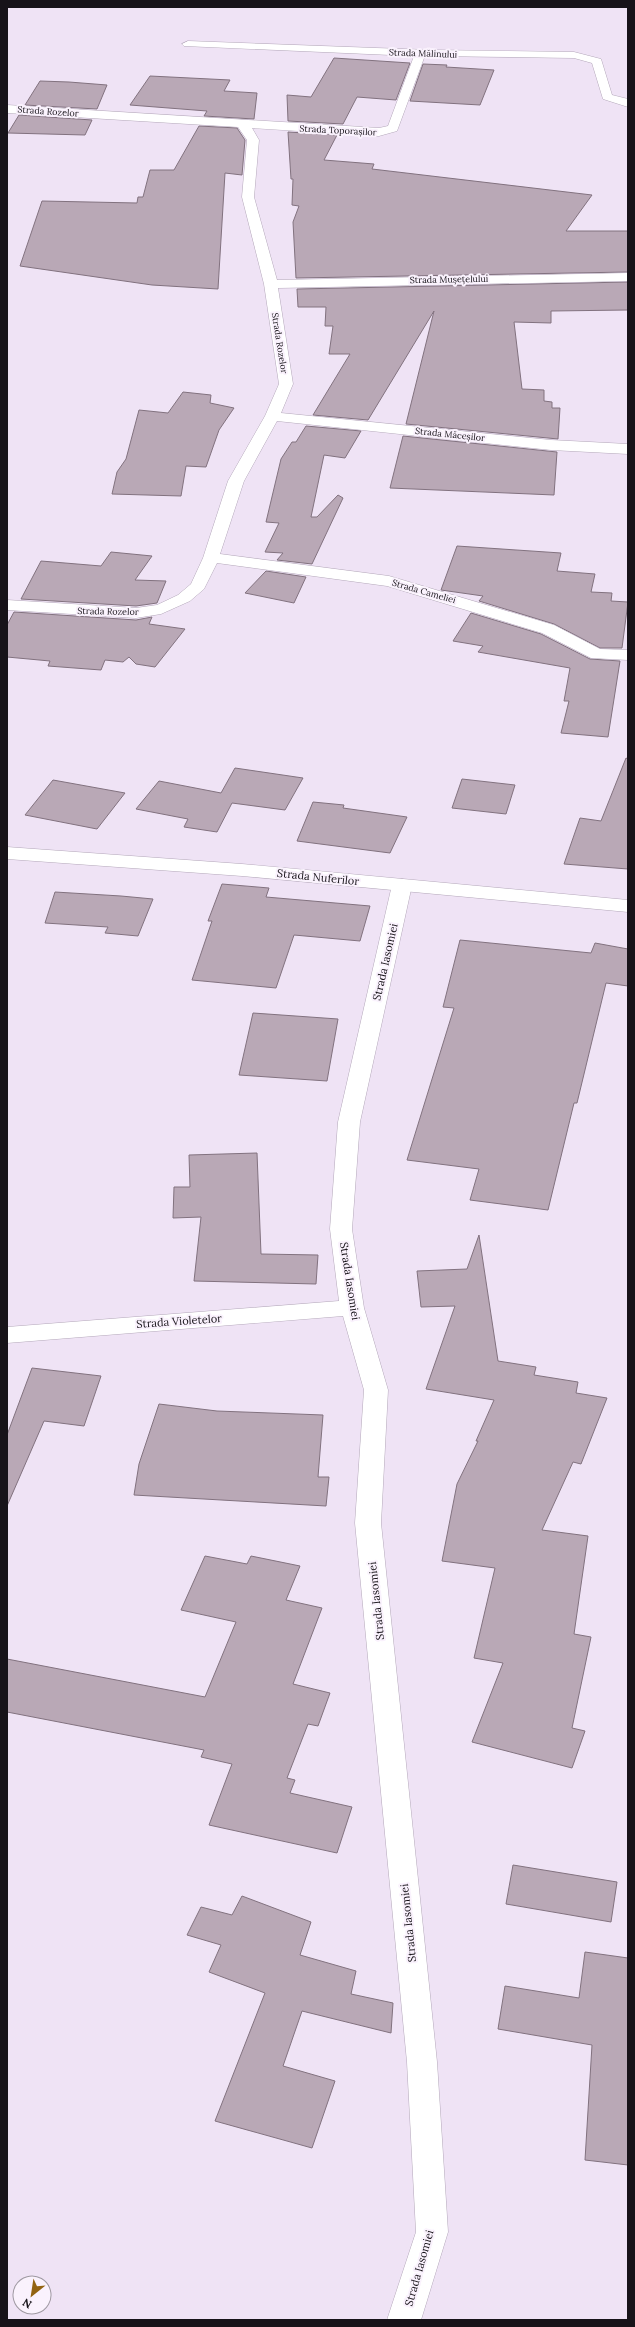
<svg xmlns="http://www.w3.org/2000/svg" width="635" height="2327" viewBox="0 0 635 2327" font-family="Lora,serif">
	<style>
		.building { fill: #b9a8b6; stroke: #82727f }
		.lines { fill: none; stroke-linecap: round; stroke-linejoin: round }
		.street-casing { stroke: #b4a8ba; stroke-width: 1 }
		.secondary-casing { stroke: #b4a8ba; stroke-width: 1 }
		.street { fill: #fff; fill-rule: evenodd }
		.secondary { fill: #fff; fill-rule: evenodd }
		.labels { text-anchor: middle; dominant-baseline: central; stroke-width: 4; stroke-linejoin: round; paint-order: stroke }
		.far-street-label { font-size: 9px; fill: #171319; stroke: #faf2fd }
		.street-label { font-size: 11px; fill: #171319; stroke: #faf2fd }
	</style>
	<rect width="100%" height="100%" fill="#efe3f5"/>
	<g class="building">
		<polygon points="334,58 410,63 396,100 357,97 343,124 288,121 287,95 311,97"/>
		<polygon points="423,64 447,65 446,67 494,70 480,105 410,101"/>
		<polygon points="150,76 230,80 224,91 257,93 254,119 204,116 207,111 130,105"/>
		<polygon points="40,81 69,82 107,85 97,109 25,105"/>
		<polygon points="19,115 92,120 85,135 8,133"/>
		<polygon points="199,126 237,128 245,140 242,175 225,173 218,289 152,285 20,266 42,201 137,203 138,197 143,197 150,170 174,170"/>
		<polygon points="288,132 337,135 324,160 374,164 372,169 592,195 566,231 628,231 628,272 296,278 293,222 299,206 292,205 293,179 291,179"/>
		<polygon points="628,282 628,310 551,311 551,323 514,322 522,389 544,390 544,401 552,402 552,408 560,408 558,439 406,424 434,311 368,420 313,415 350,354 329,354 333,326 325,326 326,307 298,307 297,289"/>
		<polygon points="183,392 211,395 210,403 234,408 219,430 206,467 186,466 181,496 112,494 117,472 126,459 139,410 168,413"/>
		<polygon points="306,426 361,431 345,458 324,455 311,517 317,517 338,495 343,498 312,564 277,560 283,553 265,552 279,523 266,522 281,459 292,442 296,442"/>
		<polygon points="403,436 557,452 554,495 390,488"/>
		<polygon points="457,546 561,553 557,571 595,574 591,592 612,593 611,601 628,602 622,648 600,648 554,624 479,601 483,596 441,590"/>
		<polygon points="111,552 152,556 135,580 166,581 157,603 136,606 21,599 41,561 101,566"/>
		<polygon points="266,571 306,577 294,603 245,593"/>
		<polygon points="14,612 136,620 152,617 149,624 185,629 155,667 136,664 129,657 123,662 105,660 101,670 48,666 50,661 7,657 7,625"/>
		<polygon points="471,613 541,634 590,659 620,661 608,737 561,733 569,701 564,701 570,668 478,652 483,646 453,641"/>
		<polygon points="626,758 628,759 628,869 564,864 580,818 601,821"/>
		<polygon points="235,768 303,778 285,810 232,803 217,832 184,827 188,819 136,809 159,781 221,793"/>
		<polygon points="462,779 515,785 506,814 452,808"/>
		<polygon points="53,780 125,793 97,829 25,815"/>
		<polygon points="313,802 344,805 343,808 407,817 390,853 297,841"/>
		<polygon points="222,884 269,888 266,897 370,906 360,941 294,935 276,988 192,980 212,921 208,921"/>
		<polygon points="55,892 121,896 153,899 138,936 105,933 108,927 45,923"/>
		<polygon points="460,940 591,953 595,943 628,949 628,986 606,983 577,1103 574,1103 548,1210 470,1200 479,1169 407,1160 454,1008 443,1007"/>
		<polygon points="253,1013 338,1019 327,1081 239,1075"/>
		<polygon points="257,1153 261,1254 318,1255 316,1284 194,1281 201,1217 173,1218 174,1187 190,1187 189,1155"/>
		<polygon points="479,1235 498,1361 536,1367 534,1375 578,1382 576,1393 607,1398 581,1464 573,1462 542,1530 588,1536 574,1634 591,1637 572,1728 585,1731 572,1768 472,1742 503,1663 474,1658 495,1568 442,1561 457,1484 478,1441 476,1441 494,1400 426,1389 455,1306 421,1307 417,1271 467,1269"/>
		<polygon points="32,1368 101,1376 84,1426 44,1421 7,1506 7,1435"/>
		<polygon points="159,1404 217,1411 323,1415 318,1477 329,1477 326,1506 134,1495 139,1464"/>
		<polygon points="205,1556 247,1564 251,1556 300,1566 286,1600 322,1608 293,1684 330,1693 318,1726 308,1724 287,1778 295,1780 290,1793 352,1807 337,1853 209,1825 232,1764 201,1757 204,1750 7,1712 7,1659 205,1697 236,1622 181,1610"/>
		<polygon points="513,1865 617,1882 611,1922 506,1904"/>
		<polygon points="242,1896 311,1922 300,1955 356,1971 351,1994 393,2003 391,2033 302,2011 283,2066 335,2081 312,2148 215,2121 265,1993 209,1972 221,1945 187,1935 201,1907 232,1915"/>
		<polygon points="585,1952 628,1958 628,2165 585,2160 592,2045 498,2029 505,1986 579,1998"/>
	</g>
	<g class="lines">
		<defs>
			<g id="street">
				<polygon points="188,41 430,50 574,52 601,59 612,95 628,99 628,107 603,99 592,63 574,58 430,56 424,58 397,131 379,136 252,128 259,140 254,197 277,280 628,273 628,281 278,288 293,384 281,413 551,440 628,444 628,454 551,450 277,421 244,481 220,554 389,576 554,625 600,649 628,650 628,660 591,658 542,633 387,586 217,563 204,589 190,601 161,614 136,618 7,610 7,600 136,608 157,605 178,595 191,584 203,558 228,481 265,416 279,384 264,284 242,197 247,140 238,127 7,113 7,105 379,128 388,126 414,56 184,46 182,44"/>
				<polygon points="402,879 409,881 412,885 360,1122 352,1229 364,1308 388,1390 381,1523 437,2062 448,2232 421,2320 387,2320 416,2232 407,2062 355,1523 364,1390 343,1316 7,1343 7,1327 339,1301 330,1229 338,1122 392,885 395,881"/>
			</g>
			<polygon id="secondary" points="7,847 242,864 628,900 628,912 242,876 7,859"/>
		</defs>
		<use href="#street" class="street-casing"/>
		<use href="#secondary" class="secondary-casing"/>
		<use href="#street" class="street"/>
		<use href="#secondary" class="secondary"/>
	</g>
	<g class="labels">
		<g class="far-street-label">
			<text transform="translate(423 53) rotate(2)">Strada Mălinului</text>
			<text transform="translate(48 111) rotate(4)">Strada Rozelor</text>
			<text transform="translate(338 130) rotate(3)">Strada Toporașilor</text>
			<text transform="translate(449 279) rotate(-1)">Strada Mușețelului</text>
			<text transform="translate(280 343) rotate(81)">Strada Rozelor</text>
			<text transform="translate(450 434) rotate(6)">Strada Măceșilor</text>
			<text transform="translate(424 591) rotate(16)">Strada Cameliei</text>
			<text transform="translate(108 611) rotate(1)">Strada Rozelor</text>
		</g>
		<g class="street-label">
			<text transform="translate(318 877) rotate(6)">Strada Nuferilor</text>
			<text transform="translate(385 962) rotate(-77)">Strada Iasomiei</text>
			<text transform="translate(350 1281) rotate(81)">Strada Iasomiei</text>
			<text transform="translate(179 1321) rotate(-4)">Strada Violetelor</text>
			<text transform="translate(376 1601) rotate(-96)">Strada Iasomiei</text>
			<text transform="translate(408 1923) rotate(-96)">Strada Iasomiei</text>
			<text transform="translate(419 2268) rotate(-74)">Strada Iasomiei</text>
		</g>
	</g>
	<rect width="635" height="2327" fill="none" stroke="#171319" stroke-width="16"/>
	<g transform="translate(32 2295) rotate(210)"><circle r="19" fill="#faf2fd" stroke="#9f99a2"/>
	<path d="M0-3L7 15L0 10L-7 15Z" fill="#936412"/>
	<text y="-6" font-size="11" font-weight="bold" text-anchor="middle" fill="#171319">N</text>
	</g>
</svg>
